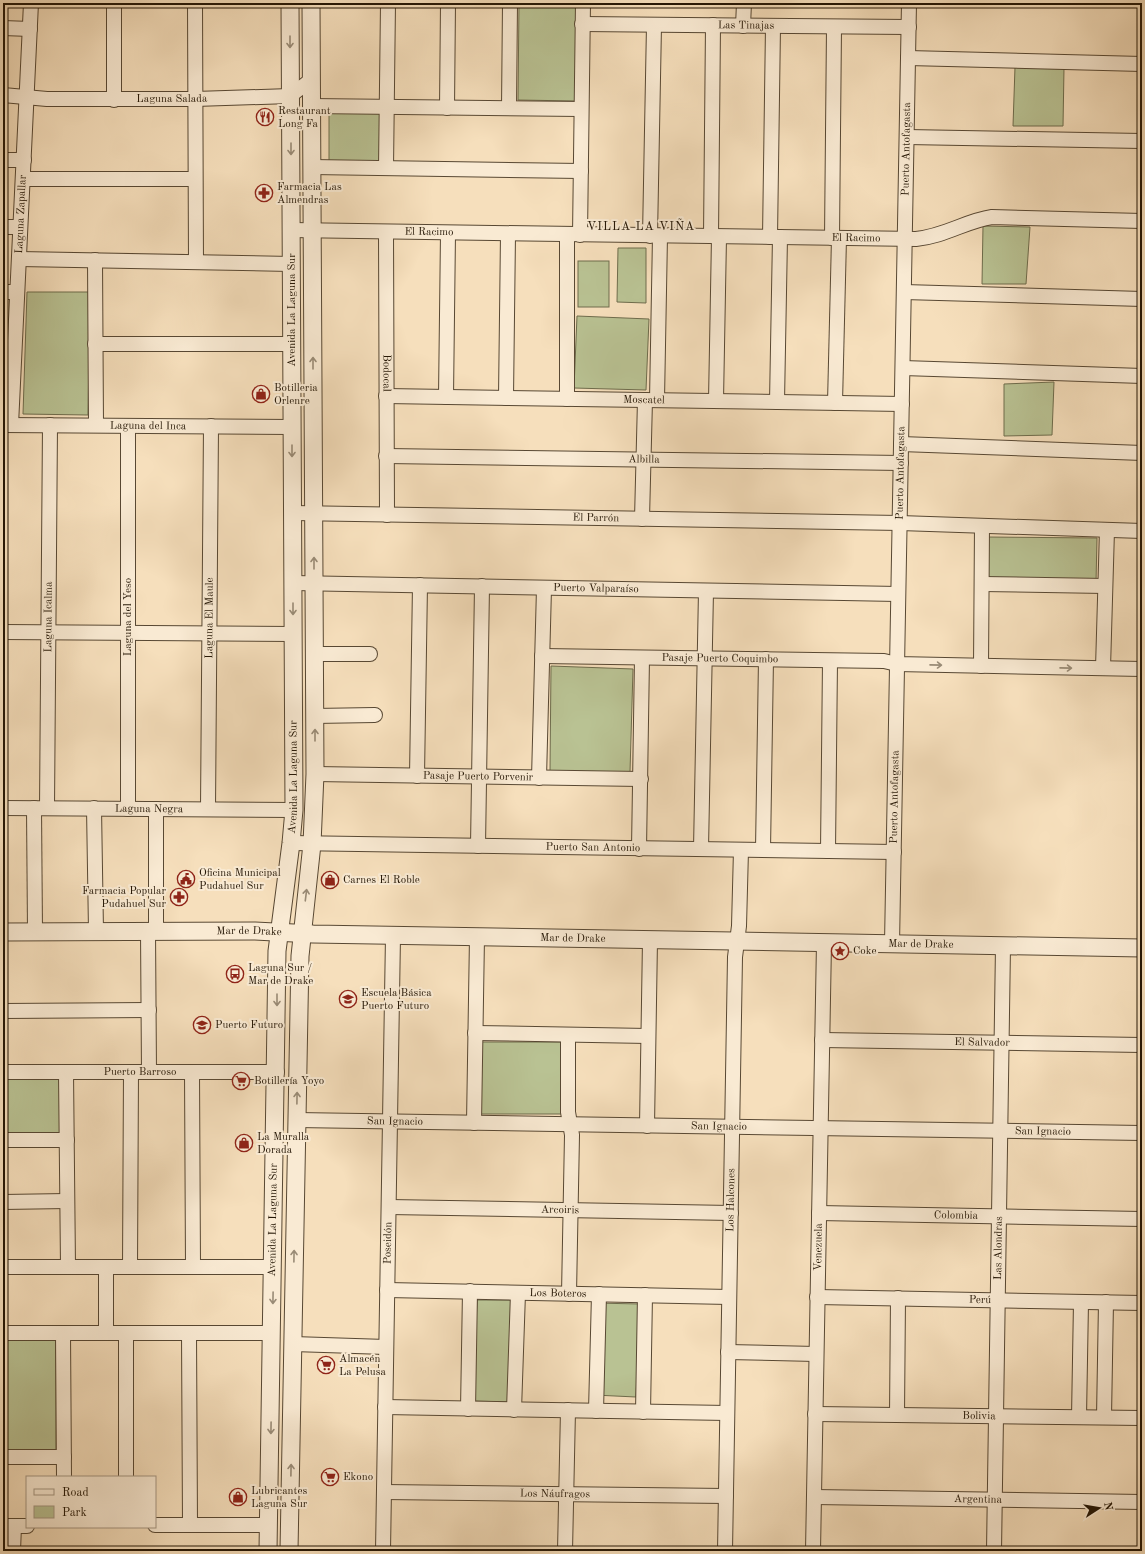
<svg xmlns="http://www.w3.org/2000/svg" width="1145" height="1554" viewBox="0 0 1145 1554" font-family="'Old Standard TT',serif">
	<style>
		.green { fill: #b9c293; stroke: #6e6c4c }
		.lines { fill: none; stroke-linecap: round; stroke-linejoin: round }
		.minor-casing { stroke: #584833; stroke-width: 16 }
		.tertiary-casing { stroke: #584833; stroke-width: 19 }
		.minor { stroke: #f9ead3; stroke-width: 14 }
		.tertiary { stroke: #f9ead3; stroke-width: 17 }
		.oneway { stroke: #998b76 }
		.labels { text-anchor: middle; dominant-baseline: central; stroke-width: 4; stroke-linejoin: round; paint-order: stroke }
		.street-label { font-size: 11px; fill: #241605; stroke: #f9ead3 }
		.poi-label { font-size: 11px; fill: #241605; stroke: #f9ead3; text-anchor: start }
		.neighbourhood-label { font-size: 12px; letter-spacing: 1px; fill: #241605; stroke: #f9ead3 }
	</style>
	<rect width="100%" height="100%" fill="#f6dfbc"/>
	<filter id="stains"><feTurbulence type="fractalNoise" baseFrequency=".005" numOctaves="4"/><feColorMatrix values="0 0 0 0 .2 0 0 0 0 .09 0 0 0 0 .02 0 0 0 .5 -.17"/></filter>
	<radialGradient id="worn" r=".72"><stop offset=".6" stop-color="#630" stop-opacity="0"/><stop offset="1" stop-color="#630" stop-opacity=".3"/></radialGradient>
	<g class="green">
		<polygon points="519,3 577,3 576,101 518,100"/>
		<polygon points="1015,67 1064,68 1063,126 1013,126"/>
		<polygon points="329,109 383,109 382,164 329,165"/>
		<polygon points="983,226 1030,227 1026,284 982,284"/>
		<polygon points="618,248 646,248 646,303 617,302"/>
		<rect x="578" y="261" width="31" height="46"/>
		<polygon points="27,292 90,292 88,415 23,414"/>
		<polygon points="577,316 649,319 646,390 574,388"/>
		<polygon points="1054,382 1052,435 1004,436 1004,384"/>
		<polygon points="987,537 1097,538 1096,582 988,580"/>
		<polygon points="551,666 633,669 630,772 550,771"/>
		<rect x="481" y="1042" width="81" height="72"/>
		<polygon points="3,1076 58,1076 62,1080 63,1133 3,1136"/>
		<polygon points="477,1300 513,1300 509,1402 473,1401"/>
		<polygon points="594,1303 640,1304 636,1397 594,1395"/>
		<rect x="3" y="1338" width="53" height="114"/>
	</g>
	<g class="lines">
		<defs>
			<g id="minor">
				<polyline points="195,3 196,262"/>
				<path id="s1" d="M582,24L909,27"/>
				<polyline points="743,26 744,3"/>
				<polyline points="3,28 30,29"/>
				<polyline points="908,58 1142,64"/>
				<path id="s2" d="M3,95L47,99H195L290,96L311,80"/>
				<polyline points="114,100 114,3"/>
				<polyline points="311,106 581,109"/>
				<polyline points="447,108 448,3"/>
				<polyline points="509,108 510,3"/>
				<polyline points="907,137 1142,141"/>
				<polyline points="3,160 24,160"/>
				<polyline points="312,167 581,171"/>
				<polyline points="386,168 388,3"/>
				<polyline points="23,179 195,179"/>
				<polyline points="3,227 20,227"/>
				<path id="s3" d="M291,230L916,239C946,236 965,221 992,217L1142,221"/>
				<path id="s4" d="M386,232L387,515"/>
				<polyline points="567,234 567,399"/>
				<polyline points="580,235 583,3"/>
				<polyline points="650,236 654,25"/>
				<polyline points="711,236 713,25"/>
				<polyline points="770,237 773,26"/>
				<polyline points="832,238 834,27"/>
				<polyline points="19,259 291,264"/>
				<polyline points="95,260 96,425"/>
				<polyline points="3,292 17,292"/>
				<polyline points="904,292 1142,299"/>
				<polyline points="95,344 292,344"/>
				<polyline points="903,368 1142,376"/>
				<path id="s5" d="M386,396L902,404"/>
				<polyline points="446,397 448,233"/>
				<polyline points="506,398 508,234"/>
				<polyline points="657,400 660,236"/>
				<polyline points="716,401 719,237"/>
				<polyline points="777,402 780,237"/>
				<polyline points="835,403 839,238"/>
				<path id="s6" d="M3,425L292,427"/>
				<path id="s7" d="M11,425L31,3"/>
				<polyline points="901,444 1142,453"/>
				<path id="s8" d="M386,456L901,463"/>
				<path id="s9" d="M293,513L900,523L1142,531"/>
				<polyline points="642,519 645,400"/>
				<path id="s10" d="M293,583L898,594"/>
				<polyline points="982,584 1105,586"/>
				<polyline points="3,632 293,634"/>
				<polyline points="314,654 370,654"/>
				<path id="s11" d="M542,656L884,661L897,664L1142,669"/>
				<polyline points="981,666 982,526"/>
				<polyline points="1103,668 1107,530"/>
				<polyline points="314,716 375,715"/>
				<path id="s12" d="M315,774L641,779"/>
				<polyline points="417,776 420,585"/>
				<polyline points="539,778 544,588"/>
				<path id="s13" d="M3,808L294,810"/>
				<polyline points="34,808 35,932"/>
				<path id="s14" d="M47,808L50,425"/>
				<polyline points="94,808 96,931"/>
				<polyline points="128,809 128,426"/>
				<polyline points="156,809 156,931"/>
				<path id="s15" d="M208,809L211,426"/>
				<path id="s16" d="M291,843L894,852"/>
				<polyline points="478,846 482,586"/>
				<polyline points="639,849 642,658"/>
				<polyline points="701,849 706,591"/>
				<polyline points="763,850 766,659"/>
				<polyline points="828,851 830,661"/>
				<polyline points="148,931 149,1072"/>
				<path id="s17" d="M892,944L909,3"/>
				<polyline points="3,1011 149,1010"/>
				<polyline points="475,1033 648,1036"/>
				<polyline points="568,1035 568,1112 572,1135 569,1294"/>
				<path id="s18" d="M822,1040L1142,1045"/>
				<path id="s19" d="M3,1072H277"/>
				<polyline points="66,1072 68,1267"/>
				<polyline points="192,1072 193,1267"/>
				<path id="s20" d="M296,1120L1142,1133"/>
				<polyline points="474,1123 477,937"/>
				<polyline points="647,1126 650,940"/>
				<polyline points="3,1140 67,1140"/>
				<polyline points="3,1202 67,1201"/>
				<path id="s21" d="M389,1207L731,1213"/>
				<path id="s22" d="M819,1213L1142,1219"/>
				<polyline points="3,1267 273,1267"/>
				<polyline points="106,1267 106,1333"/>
				<polyline points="130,1267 131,1072"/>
				<path id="s23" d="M387,1290L729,1297"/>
				<path id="s24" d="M817,1297L1142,1303"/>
				<polyline points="3,1333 272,1333"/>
				<polyline points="63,1333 64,1477"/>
				<polyline points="126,1333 126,1477"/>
				<polyline points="189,1333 190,1525"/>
				<polyline points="293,1344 386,1347"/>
				<polyline points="728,1352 816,1354"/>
				<polyline points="385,1407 727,1413"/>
				<polyline points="468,1409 470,1291"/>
				<polyline points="514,1410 518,1293"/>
				<polyline points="596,1411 599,1294"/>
				<polyline points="643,1412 645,1295"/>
				<path id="s25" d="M815,1414L1142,1418"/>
				<polyline points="897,1415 898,1298"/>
				<polyline points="1079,1417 1081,1302"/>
				<polyline points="1104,1417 1106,1302"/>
				<polyline points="3,1457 64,1457"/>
				<path id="s26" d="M384,1492L726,1496"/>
				<path id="s27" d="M814,1497L1142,1502"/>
				<polyline points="155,1525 269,1525"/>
				<polyline points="3,1526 27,1526"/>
				<polyline points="13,1551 14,1526"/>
				<path id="s28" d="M383,1551L393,936"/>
				<polyline points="565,1551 568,1410"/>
				<path id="s29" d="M725,1551L735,957L739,926L741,850"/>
				<path id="s30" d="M813,1551L824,943"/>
				<path id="s31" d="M994,1551L1003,946"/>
			</g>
			<g id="tertiary">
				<path id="s32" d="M3,932L255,931L313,934L1142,948"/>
				<path id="s33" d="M268,1551L277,951L291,843L294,810L290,3"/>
				<polyline points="289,1551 300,956 312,844 315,774 311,3"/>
			</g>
		</defs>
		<use href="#minor" class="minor-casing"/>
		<use href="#tertiary" class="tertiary-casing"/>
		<use href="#minor" class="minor"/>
		<use href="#tertiary" class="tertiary"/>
	</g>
	<defs><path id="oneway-shaft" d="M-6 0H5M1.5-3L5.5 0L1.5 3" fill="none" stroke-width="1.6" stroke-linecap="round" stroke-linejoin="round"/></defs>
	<g class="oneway">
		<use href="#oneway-shaft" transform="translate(290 42) rotate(90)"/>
		<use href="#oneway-shaft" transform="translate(291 149) rotate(90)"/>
		<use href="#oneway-shaft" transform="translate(313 363) rotate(-90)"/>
		<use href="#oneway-shaft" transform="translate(292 451) rotate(90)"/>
		<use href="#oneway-shaft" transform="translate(314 563) rotate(-90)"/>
		<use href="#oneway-shaft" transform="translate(293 609) rotate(90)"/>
		<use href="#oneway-shaft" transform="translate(936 665) rotate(1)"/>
		<use href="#oneway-shaft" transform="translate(1066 668) rotate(1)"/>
		<use href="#oneway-shaft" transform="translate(315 735) rotate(-90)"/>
		<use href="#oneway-shaft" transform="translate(306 895) rotate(-83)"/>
		<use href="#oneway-shaft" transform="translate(277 1000) rotate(90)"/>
		<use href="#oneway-shaft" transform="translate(297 1098) rotate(-89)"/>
		<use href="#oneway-shaft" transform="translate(294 1256) rotate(-89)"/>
		<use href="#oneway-shaft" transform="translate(273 1298) rotate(91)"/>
		<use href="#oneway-shaft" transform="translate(271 1428) rotate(91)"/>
		<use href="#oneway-shaft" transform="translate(291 1470) rotate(-89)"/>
	</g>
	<defs>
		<symbol id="restaurant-ring" viewBox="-11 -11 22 22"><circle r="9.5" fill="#f9ead3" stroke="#8f2418" stroke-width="1.5"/><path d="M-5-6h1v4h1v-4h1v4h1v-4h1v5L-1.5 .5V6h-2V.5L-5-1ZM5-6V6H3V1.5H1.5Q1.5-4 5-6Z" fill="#8f2418"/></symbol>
		<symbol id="pharmacy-ring" viewBox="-11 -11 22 22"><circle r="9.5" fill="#f9ead3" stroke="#8f2418" stroke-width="1.5"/><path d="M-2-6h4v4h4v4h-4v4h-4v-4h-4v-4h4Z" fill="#8f2418"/></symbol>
		<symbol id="shop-ring" viewBox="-11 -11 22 22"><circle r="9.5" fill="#f9ead3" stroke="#8f2418" stroke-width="1.5"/><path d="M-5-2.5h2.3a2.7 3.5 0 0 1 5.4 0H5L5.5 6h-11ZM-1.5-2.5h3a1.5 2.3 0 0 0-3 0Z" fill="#8f2418"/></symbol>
		<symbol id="civic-ring" viewBox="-11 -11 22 22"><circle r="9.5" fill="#f9ead3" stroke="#8f2418" stroke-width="1.5"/><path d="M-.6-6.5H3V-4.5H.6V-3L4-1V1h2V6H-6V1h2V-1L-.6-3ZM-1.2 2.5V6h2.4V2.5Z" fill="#8f2418"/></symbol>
		<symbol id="sight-ring" viewBox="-11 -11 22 22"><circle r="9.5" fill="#f9ead3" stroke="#8f2418" stroke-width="1.5"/><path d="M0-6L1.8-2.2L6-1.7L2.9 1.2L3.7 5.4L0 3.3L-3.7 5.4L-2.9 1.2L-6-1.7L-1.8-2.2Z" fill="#8f2418"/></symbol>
		<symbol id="bus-ring" viewBox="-11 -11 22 22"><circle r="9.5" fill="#f9ead3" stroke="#8f2418" stroke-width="1.5"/><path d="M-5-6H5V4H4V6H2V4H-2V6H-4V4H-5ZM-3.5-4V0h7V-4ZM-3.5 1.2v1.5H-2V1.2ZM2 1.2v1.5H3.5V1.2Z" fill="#8f2418"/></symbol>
		<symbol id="school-ring" viewBox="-11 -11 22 22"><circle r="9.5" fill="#f9ead3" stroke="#8f2418" stroke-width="1.5"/><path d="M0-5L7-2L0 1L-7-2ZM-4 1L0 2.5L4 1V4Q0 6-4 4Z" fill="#8f2418"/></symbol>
		<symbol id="supermarket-ring" viewBox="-11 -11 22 22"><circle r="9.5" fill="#f9ead3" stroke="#8f2418" stroke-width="1.5"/><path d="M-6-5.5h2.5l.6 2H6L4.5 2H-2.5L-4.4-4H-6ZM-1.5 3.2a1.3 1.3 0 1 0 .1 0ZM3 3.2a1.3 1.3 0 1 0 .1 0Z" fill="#8f2418"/></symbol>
	</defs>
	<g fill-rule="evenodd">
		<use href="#restaurant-ring" x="255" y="107" width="20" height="20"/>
		<use href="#pharmacy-ring" x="254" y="183" width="20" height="20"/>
		<use href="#shop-ring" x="251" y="384" width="20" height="20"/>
		<use href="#civic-ring" x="176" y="869" width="20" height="20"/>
		<use href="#shop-ring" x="320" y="870" width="20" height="20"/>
		<use href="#pharmacy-ring" x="169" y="887" width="20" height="20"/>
		<use href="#sight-ring" x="830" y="941" width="20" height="20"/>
		<use href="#bus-ring" x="225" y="964" width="20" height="20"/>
		<use href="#school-ring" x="338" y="989" width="20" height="20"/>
		<use href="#school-ring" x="192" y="1015" width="20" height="20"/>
		<use href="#supermarket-ring" x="231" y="1071" width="20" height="20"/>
		<use href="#shop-ring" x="234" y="1133" width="20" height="20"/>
		<use href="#supermarket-ring" x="316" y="1355" width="20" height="20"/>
		<use href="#supermarket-ring" x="320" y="1467" width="20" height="20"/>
		<use href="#shop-ring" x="228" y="1487" width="20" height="20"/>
	</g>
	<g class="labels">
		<g class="street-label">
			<text stroke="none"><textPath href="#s1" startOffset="164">Las Tinajas</textPath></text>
			<text stroke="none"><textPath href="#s2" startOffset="169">Laguna Salada</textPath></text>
			<text stroke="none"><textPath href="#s17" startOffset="795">Puerto Antofagasta</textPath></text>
			<text stroke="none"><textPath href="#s7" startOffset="211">Laguna Zapallar</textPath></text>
			<text stroke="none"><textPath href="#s3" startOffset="138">El Racimo</textPath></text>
			<text stroke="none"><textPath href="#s3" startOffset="565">El Racimo</textPath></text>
			<text transform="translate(292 310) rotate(-90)">Avenida La Laguna Sur</text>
			<text stroke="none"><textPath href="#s4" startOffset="141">Bodocal</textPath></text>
			<text stroke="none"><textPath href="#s5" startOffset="258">Moscatel</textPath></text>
			<text stroke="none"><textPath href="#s6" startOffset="145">Laguna del Inca</textPath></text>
			<text stroke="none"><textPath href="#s8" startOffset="258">Albilla</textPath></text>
			<text stroke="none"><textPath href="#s17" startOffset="471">Puerto Antofagasta</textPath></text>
			<text stroke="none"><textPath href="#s9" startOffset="303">El Parrón</textPath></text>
			<text stroke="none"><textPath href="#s10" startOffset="303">Puerto Valparaíso</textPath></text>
			<text stroke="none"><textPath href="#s14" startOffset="191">Laguna Icalma</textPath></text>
			<text transform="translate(128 617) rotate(-90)">Laguna del Yeso</text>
			<text stroke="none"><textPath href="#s15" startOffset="191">Laguna El Maule</textPath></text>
			<text stroke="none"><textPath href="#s11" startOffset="178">Pasaje Puerto Coquimbo</textPath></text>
			<text stroke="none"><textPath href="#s12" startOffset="163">Pasaje Puerto Porvenir</textPath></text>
			<text stroke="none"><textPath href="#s33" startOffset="775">Avenida La Laguna Sur</textPath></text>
			<text stroke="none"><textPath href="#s17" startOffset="147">Puerto Antofagasta</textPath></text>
			<text stroke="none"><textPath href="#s13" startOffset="146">Laguna Negra</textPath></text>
			<text stroke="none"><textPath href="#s16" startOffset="302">Puerto San Antonio</textPath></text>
			<text stroke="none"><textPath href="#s32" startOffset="246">Mar de Drake</textPath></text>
			<text stroke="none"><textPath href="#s32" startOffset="570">Mar de Drake</textPath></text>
			<text stroke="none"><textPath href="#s32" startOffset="918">Mar de Drake</textPath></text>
			<text stroke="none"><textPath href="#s18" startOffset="160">El Salvador</textPath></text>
			<text stroke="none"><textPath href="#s19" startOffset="137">Puerto Barroso</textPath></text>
			<text stroke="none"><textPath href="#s20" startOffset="99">San Ignacio</textPath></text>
			<text stroke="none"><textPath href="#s20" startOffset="423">San Ignacio</textPath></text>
			<text stroke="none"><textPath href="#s20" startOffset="747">San Ignacio</textPath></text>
			<text stroke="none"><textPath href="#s29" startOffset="351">Los Halcones</textPath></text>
			<text stroke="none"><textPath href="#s21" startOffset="171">Arcoiris</textPath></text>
			<text stroke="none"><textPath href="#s22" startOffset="137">Colombia</textPath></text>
			<text stroke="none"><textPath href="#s33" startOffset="331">Avenida La Laguna Sur</textPath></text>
			<text stroke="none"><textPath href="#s28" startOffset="308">Poseidón</textPath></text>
			<text stroke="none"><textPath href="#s30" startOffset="304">Venezuela</textPath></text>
			<text stroke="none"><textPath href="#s31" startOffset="303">Las Alondras</textPath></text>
			<text stroke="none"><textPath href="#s23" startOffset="171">Los Boteros</textPath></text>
			<text stroke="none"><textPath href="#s24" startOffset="163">Perú</textPath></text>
			<text stroke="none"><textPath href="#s25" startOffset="164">Bolivia</textPath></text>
			<text stroke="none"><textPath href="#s26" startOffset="171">Los Náufragos</textPath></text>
			<text stroke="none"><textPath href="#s27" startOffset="164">Argentina</textPath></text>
		</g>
		<g class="poi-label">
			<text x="278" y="111">Restaurant<tspan x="278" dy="13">Long Fa</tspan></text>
			<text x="277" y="187">Farmacia Las<tspan x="277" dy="13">Almendras</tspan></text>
			<text x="274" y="388">Botilleria<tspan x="274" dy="13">Orlenre</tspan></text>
			<text x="199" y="873">Oficina Municipal<tspan x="199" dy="13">Pudahuel Sur</tspan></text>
			<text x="343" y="880">Carnes El Roble</text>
			<text x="166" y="891" text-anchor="end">Farmacia Popular<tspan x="166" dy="13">Pudahuel Sur</tspan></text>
			<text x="853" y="951">Coke</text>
			<text x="248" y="968">Laguna Sur /<tspan x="248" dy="13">Mar de Drake</tspan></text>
			<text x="361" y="993">Escuela Básica<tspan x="361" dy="13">Puerto Futuro</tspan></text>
			<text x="215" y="1025">Puerto Futuro</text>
			<text x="254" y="1081">Botillería Yoyo</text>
			<text x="257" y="1137">La Muralla<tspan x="257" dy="13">Dorada</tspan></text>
			<text x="339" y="1359">Almacén<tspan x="339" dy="13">La Pelusa</tspan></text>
			<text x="343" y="1477">Ekono</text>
			<text x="251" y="1491">Lubricantes<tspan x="251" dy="13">Laguna Sur</tspan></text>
		</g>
		<g class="neighbourhood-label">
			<text x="641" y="227">VILLA LA VIÑA</text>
		</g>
	</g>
	<rect width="1145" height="1554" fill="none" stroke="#f6dfbc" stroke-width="16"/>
	<rect x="4" y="4" width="1137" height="1546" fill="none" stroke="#241605" stroke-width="2"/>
	<rect x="8" y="8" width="1129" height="1538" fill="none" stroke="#241605"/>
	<rect x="26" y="1476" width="130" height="52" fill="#f9ead3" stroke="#a49581"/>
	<rect x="34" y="1489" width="20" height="6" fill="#f9ead3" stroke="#a49581"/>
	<text x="62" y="1496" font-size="12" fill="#241605">Road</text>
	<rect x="34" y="1506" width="20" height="12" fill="#b9c293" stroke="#a49581"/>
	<text x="62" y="1516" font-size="12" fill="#241605">Park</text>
	<g transform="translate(1099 1508) rotate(78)" stroke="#f9ead3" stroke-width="3" paint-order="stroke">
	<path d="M0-3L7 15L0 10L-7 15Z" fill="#241605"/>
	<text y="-6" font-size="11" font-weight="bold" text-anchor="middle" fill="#241605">N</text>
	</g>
	<rect width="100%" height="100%" filter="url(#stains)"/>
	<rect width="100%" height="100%" fill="url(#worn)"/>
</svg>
